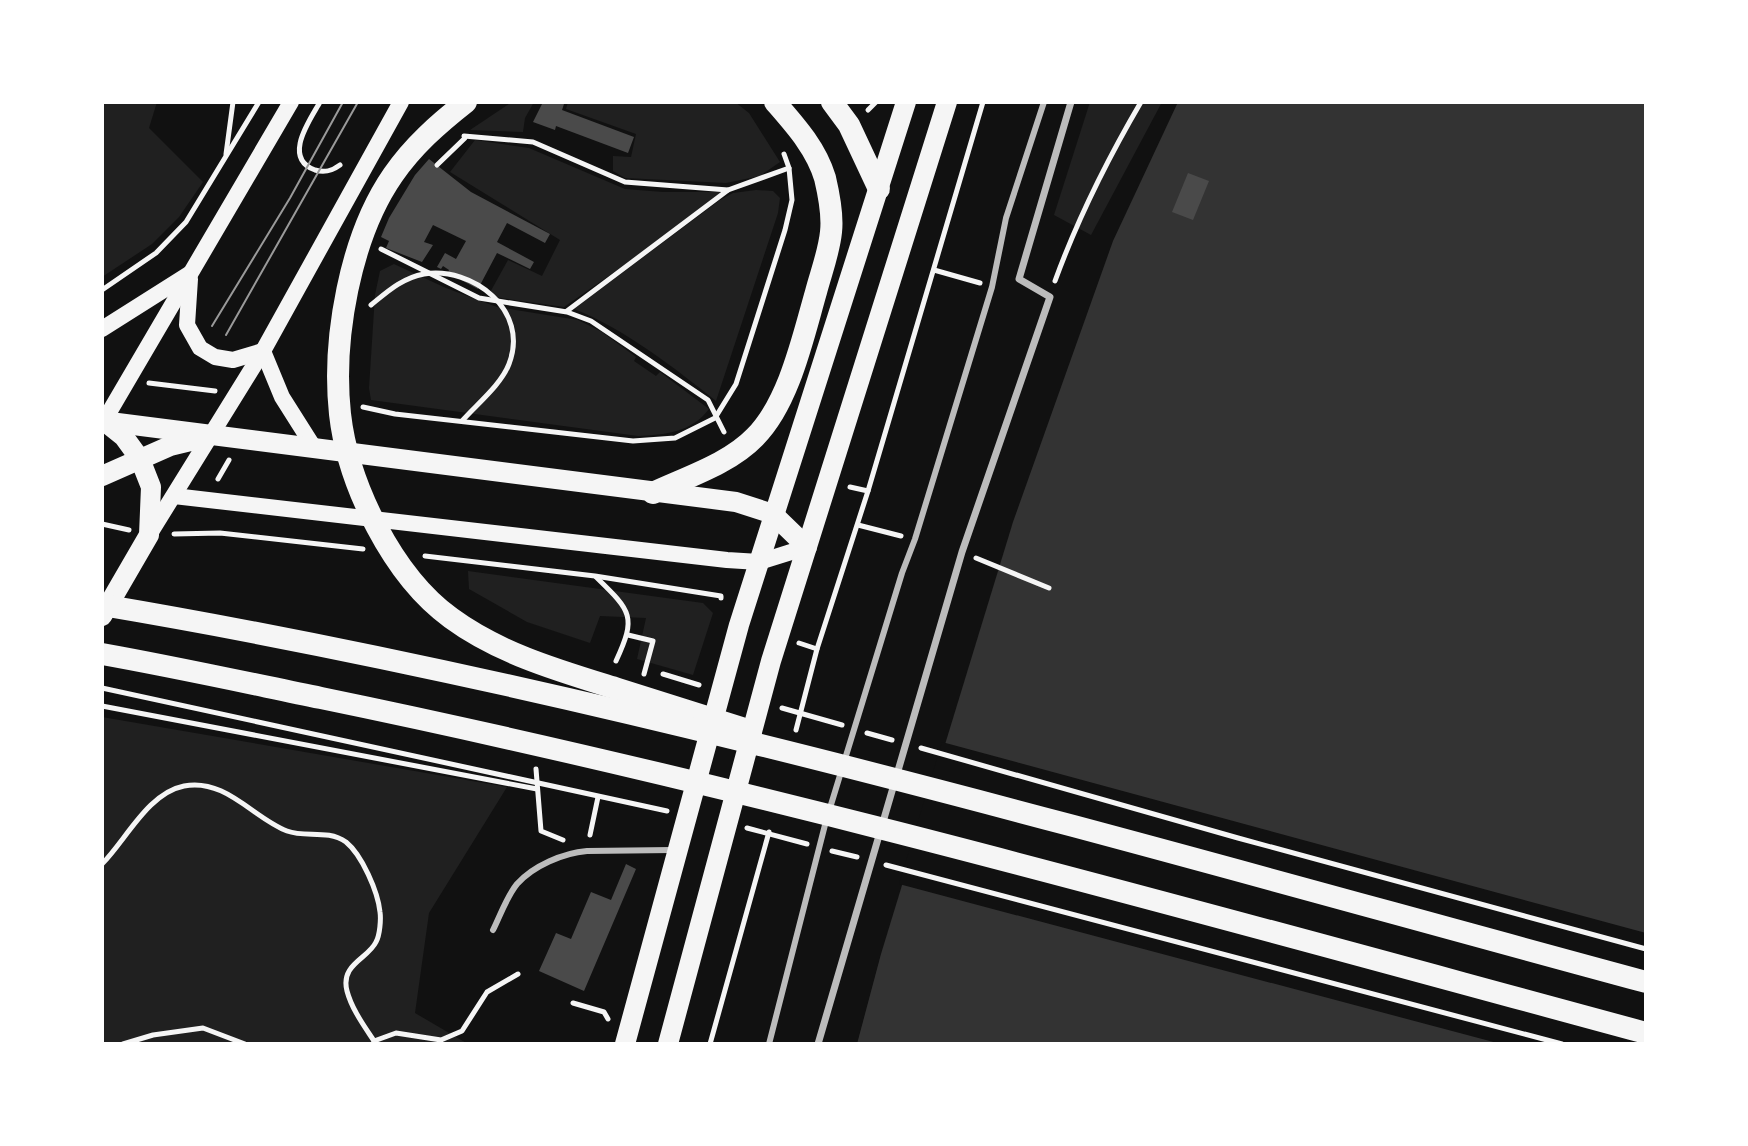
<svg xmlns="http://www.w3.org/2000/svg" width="1748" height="1146" viewBox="0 0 1748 1146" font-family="Manrope,sans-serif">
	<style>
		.green { fill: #202020 }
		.water { fill: #333 }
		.pier { fill: #111 }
		.building { fill: #4a4a4a }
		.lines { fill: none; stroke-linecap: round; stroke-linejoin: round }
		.path { stroke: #f5f5f5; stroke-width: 5 }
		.service { stroke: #bcbcbc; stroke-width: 6 }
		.pedestrian { stroke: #bcbcbc; stroke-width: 7 }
		.secondary { stroke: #f5f5f5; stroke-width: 16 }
		.primary { stroke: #f5f5f5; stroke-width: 20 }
		.trunk { stroke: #f5f5f5; stroke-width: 22 }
		.tram { stroke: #9a9a9a; stroke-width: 2 }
	</style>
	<rect width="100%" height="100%" fill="#111"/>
	<g class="green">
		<polygon points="102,102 157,102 149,128 203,182 179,217 152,244 102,277"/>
		<polygon points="512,102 534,102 525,118 523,132 470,130"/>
		<polygon points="568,102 735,102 749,113 780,162 760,176 726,183 625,178 613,171 613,156 631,157 636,134 566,109"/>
		<polygon points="1090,102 1162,102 1091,235 1054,215"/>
		<polygon points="475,140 529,148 625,189 663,192 722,192 633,259 564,307 488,296 508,260 542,276 560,240 450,172"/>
		<path d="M756,190L773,191L780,198L778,213L716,401C675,368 623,328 574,309L720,200L733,193Z"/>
		<path d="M394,264L446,288L497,307L578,320L602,332L636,357L634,361L656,376L660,372L709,409C692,432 665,435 638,436L371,400L369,388L375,295L380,271Z"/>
		<polygon points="468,571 703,603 713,613 693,675 637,659 646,618 600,616 590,643 527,622 469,589"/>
		<polygon points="102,717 507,787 429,913 415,1013 468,1044 102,1044"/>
	</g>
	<polygon class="water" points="1178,102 1646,102 1646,1044 857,1044 881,954 1013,522 1113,241"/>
	<polygon class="pier" points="942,742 1646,933 1646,1044 1501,1044 899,884"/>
	<g class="building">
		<polygon points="543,102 564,104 562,110 634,137 628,153 556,126 555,130 533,122"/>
		<polygon points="429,159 471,192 550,234 545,243 507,223 497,242 534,262 530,269 497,253 478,289 448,273 449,270 443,266 441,269 437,267 445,253 456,259 466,241 433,225 424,242 433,245 422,262 386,248 389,241 381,237 389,218 415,175"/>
		<polygon points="1188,173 1209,181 1193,220 1172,212"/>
		<polygon points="626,864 636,869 584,991 539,971 556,933 571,939 591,892 611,900"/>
	</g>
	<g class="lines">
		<g class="path">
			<path d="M320,102C310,120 282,158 315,170C325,173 332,171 340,165"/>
			<polyline points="868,110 876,102"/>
			<polyline points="464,136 533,142 625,182 728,190"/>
			<polyline points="226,154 233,102"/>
			<polyline points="437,165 465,138"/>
			<polyline points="381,249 479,298 567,312 591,321 708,400 724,432"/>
			<polyline points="934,270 980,283"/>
			<path d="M1055,281C1078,218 1107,160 1141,102"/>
			<polyline points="102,290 156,253 186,222 259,102"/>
			<path d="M371,305C387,292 402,278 424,274C472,266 530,310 509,364C501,385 477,404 462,421"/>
			<polyline points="567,311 728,190 789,168"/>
			<polyline points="149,383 215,391"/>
			<polyline points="363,407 395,414 633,441 675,438 715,418 736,384 785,230 792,200 789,168 784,154"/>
			<polyline points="218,479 229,460"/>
			<polyline points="850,487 868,491"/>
			<polyline points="102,524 129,530"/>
			<polyline points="858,525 901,536"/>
			<polyline points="174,534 220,533 363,549"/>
			<polyline points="425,556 595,576 721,596 721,598"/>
			<polyline points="976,558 1049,588"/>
			<path d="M596,577C631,611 637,616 616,661"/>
			<polyline points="628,635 653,641 644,674"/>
			<polyline points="799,643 817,649"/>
			<polyline points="663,674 699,685"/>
			<polyline points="102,688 667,811"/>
			<polyline points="102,706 537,789"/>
			<polyline points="782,708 842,725"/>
			<polyline points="796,730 817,649 868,491 983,102"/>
			<polyline points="867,733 892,740"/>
			<polyline points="921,748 1238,838 1646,949"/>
			<polyline points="536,769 541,831 563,840"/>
			<polyline points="747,828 807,844"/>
			<polyline points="590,835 598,797"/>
			<polyline points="832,851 857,857"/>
			<path d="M102,864C126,840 148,793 184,786C226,778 253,818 287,831C306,838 327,829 346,842C362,855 378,892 380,912C381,919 380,935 376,942C368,959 340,964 347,991C352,1010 365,1027 376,1044"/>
			<polyline points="886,865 1562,1044"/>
			<polyline points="573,1003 604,1012 608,1019"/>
			<polyline points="374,1041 396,1033 441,1040 462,1031 487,992 518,974"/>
			<polyline points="123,1044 153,1035 203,1028 245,1044"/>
			<polyline points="710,1044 769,832"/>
		</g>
		<g class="service">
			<path d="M493,930C500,916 507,896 517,884C533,866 563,853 587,851L672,850"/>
			<polyline points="769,1044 826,821 902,573 915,539 992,287 1006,218 1044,102"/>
		</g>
		<polyline class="pedestrian" points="818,1044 962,552 1050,297 1019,279 1071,102"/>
		<g class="secondary">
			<polyline points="190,279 187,325 200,348 215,357 233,360 263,351 282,397 313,446"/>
			<polyline points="102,329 189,274"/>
			<polyline points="104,421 291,102"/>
			<polyline points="174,496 727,560 759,562 807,547"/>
			<polyline points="149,535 263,351 401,102"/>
		</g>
		<g class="primary">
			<polyline points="102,421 736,502 773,514 807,547"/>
			<polyline points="102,476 170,446 199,439"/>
			<polyline points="102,616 149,535 151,487 140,459 124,437 104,421"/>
			<polyline points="625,1044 739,625 906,102"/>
			<polyline points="668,1044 771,661 947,102"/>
		</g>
		<g class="trunk">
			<path d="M466,102C438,124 413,146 393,175C350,237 332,339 340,414C348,485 393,576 451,618C500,654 560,671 618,689C662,703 707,717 751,731"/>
			<polyline points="832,102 849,125 879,189"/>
			<path d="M653,493C687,477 729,464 755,437C789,403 803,337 816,292C821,273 829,252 831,232C833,215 829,195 825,178C816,148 795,125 775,102"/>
			<path d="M102,605C624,693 1135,844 1646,982"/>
			<path d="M102,654C175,667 248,683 321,698C768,790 1206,914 1646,1033"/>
		</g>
		<g class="tram">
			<polyline points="212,326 290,198 343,102"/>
			<polyline points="226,335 358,102"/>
		</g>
	</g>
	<rect width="1748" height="1146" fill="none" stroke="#ffffff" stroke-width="208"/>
</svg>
